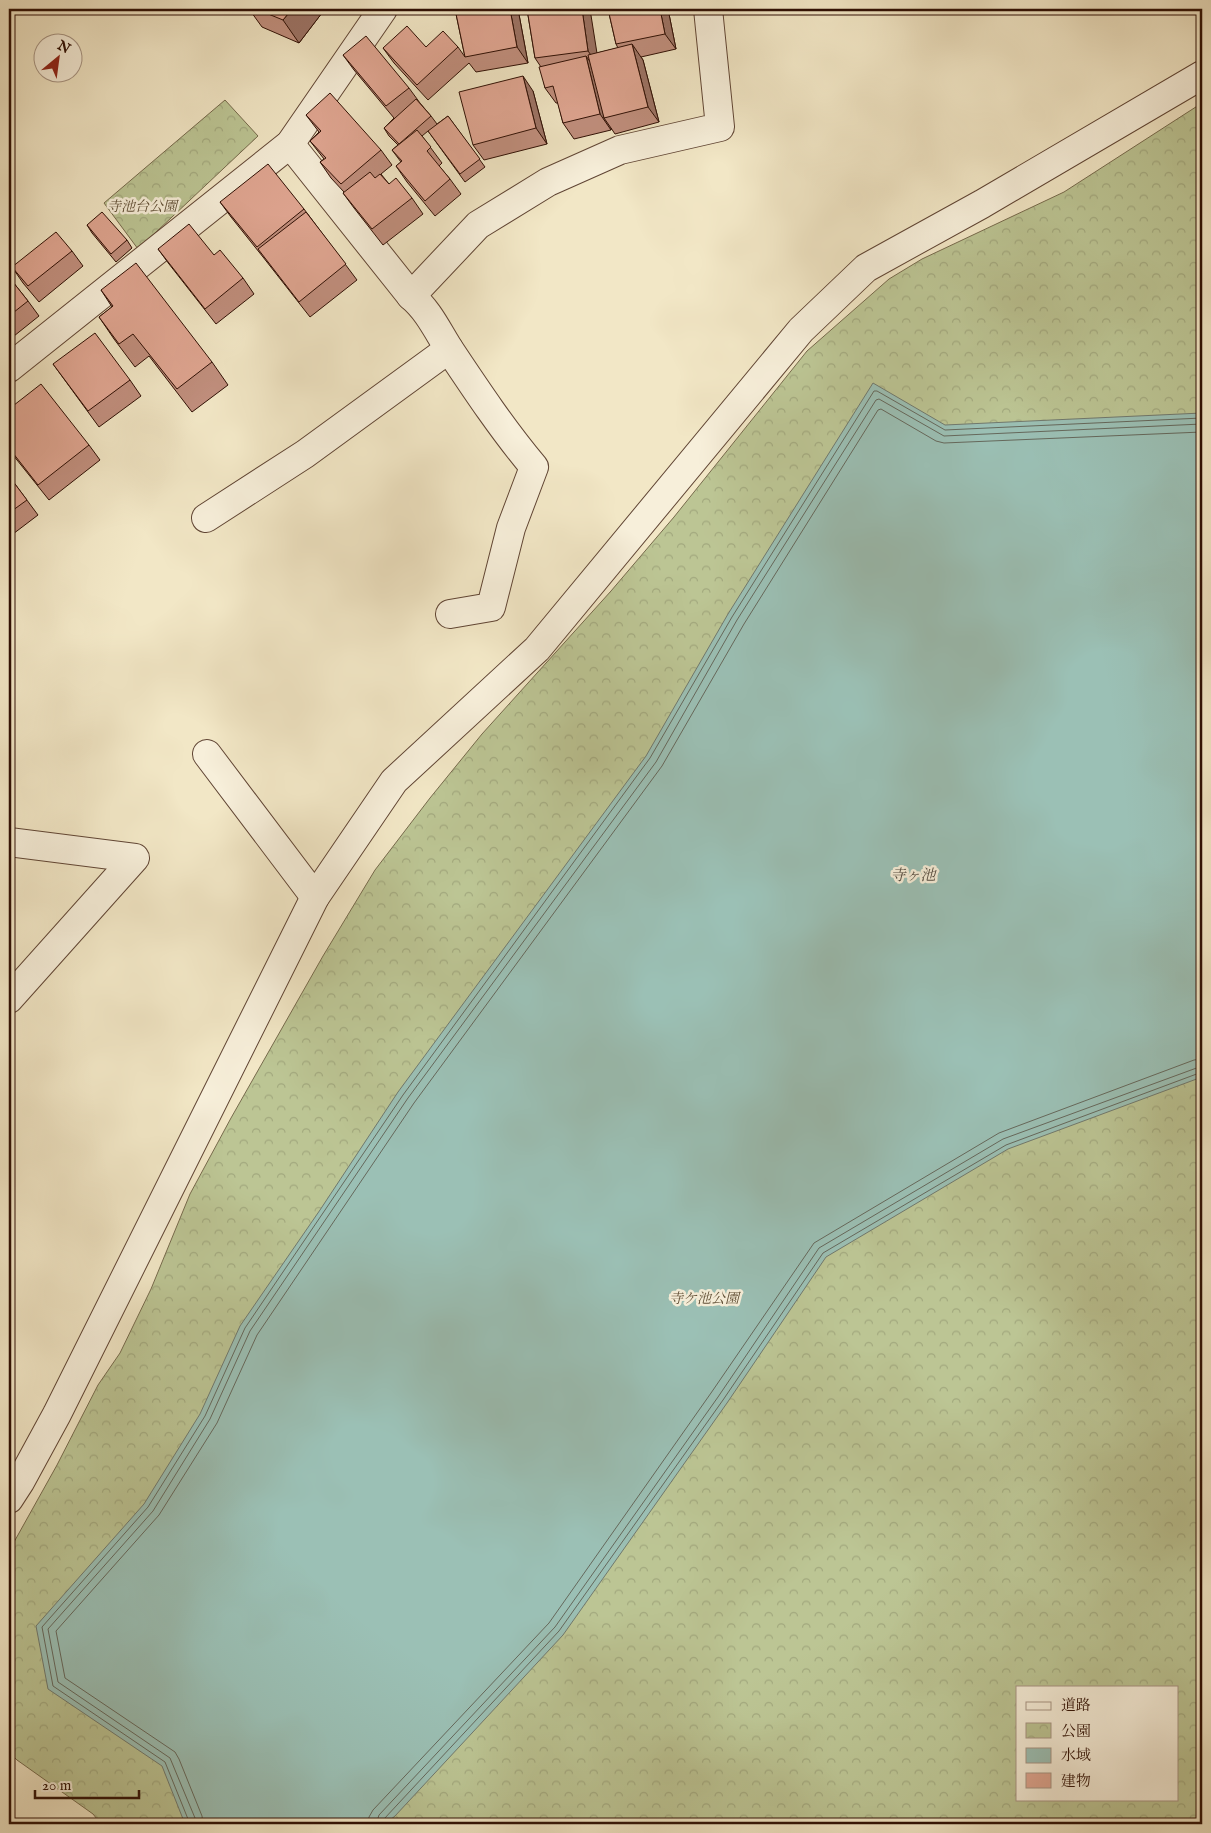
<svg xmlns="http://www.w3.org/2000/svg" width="1211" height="1833" viewBox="0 0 1211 1833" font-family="'IM FELL English','Noto Serif JP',serif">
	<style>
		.park { fill: url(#park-crowns); stroke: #766a4c; fill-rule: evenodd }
		.water { fill: #9bc0b5; stroke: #70796e }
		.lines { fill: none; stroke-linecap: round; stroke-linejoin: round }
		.shore { stroke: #65685c; stroke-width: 1 }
		.minor-casing { stroke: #604534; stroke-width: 30 }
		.minor { stroke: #f7efda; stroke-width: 28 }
		.wall { fill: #c18f7e; stroke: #2f0f04 }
		.shaded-wall { fill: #9d7466; stroke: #2f0f04 }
		.building { fill: #e0a692; stroke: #2f0f04 }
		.labels { text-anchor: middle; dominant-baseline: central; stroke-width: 5; stroke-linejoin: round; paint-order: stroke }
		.park-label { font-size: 14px; font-style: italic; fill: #604f36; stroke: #f7efda }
		.water-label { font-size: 15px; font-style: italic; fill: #554d42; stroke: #f7efda }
	</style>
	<defs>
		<pattern id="park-crowns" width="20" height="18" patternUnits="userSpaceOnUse" patternTransform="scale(1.25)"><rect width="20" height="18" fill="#bcc594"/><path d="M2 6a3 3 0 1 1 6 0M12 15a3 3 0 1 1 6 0" fill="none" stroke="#a2a87e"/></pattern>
	</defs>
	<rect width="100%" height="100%" fill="#f2e7c6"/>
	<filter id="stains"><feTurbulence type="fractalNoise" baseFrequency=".004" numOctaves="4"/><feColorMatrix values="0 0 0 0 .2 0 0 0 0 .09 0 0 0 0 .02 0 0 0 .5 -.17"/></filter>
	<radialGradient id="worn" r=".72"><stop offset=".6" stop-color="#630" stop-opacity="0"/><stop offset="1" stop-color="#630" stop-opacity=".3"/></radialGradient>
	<g class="park">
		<polygon points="225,100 258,136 138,249 104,203"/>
		<path d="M1202,103V1824H101L93,1814L17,1760L9,1752V1551L57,1465L98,1385L120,1353L151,1289L190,1194L231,1118L323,956L375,870L430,798L482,734L611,591L674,517L807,351L889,279L922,259L1064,192ZM1017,1687H1177V1799H1017Z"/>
	</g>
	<polygon class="water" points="873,383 945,425 1202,413 1202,1077 1008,1149 826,1257 727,1403 563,1635 395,1816 385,1824 185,1824 162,1766 48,1689 36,1626 144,1504 200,1414 240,1326 320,1210 398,1092 646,756 728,614"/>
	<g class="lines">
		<g class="shore">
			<polyline points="190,1824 165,1762 53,1686 42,1627 148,1507 205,1416 245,1328 403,1095 650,758 732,617 874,391 877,391 945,430 1202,418"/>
			<polyline points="196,1824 195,1818 170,1758 58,1682 48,1629 153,1511 210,1419 250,1331 408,1098 656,762 737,620 876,400 879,399 944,436 1202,424"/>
			<polyline points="203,1824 202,1816 179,1759 175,1752 65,1678 56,1631 159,1515 217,1423 257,1335 414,1103 662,766 744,624 878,410 881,409 936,441 944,443 1202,432"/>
			<polyline points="368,1824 369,1817 373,1810 549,1623 711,1393 814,1243 999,1133 1194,1060 1202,1059"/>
			<polyline points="376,1824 379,1815 555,1627 718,1397 819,1248 1003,1139 1202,1066"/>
			<polyline points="382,1824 384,1819 559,1631 723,1400 823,1253 1006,1145 1202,1072"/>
		</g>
		<defs>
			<g id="minor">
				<polyline points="290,144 411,296 478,225 548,182 620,150 720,127 708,9"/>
				<path d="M411,296C429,311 438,332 451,352C477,391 503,430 534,467L511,528L491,607L450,614"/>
				<polyline points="9,368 290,144 383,9"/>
				<polyline points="206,518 305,454 449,349"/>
				<polyline points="207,754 315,897"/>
				<polyline points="9,842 135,858 9,999"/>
				<polyline points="9,1499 20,1482 57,1414 315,897 394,781 537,649 801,330 866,268 982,204 1202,75"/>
			</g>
		</defs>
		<use href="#minor" class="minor-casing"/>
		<use href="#minor" class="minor"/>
	</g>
	<g class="wall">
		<polygon points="249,9 325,9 299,43 262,27"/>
		<polygon points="455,9 518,9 528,63 476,72 469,63 428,100 394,63 383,48 426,47 458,47 465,57"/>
		<polygon points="527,9 597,53 618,48 616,44 608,9 668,9 676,49 641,57 643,60 659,122 615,134 611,128 611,130 574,139 563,123 558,103 556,103 545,88 541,67 535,58"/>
		<polygon points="343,55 409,88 420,103 431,116 437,124 448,116 485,167 465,182 428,131 422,136 442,163 439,166 450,179 461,194 435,216 407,182 396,166 401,162 392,150 398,145 389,136 384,128 394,118 354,70"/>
		<polygon points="533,91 547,144 484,160 473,145"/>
		<polygon points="306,115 381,150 392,165 381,174 389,184 412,198 423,214 383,245 354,208 343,193 344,192 331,178 320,162 324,159 310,141 319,132"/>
		<polygon points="220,202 304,209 357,280 310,317 263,257 231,217"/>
		<polygon points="87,225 127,240 132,248 116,262 92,233"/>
		<polygon points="158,249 214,255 243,278 254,294 216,324 169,264"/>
		<polygon points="72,251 83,266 39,302 23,283 12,267"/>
		<polygon points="9,277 28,301 39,316 9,340"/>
		<polygon points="101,290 212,362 228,385 192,412 149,356 135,367 114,339 99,317 112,307"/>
		<polygon points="53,364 130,380 141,396 99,427"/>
		<polygon points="9,409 89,445 100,460 49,500 9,450"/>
		<polygon points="9,476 38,515 9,537"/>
	</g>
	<g class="shaded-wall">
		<polygon points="292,9 325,9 299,43 283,20"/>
		<polygon points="510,9 518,9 528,63 517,47"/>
		<polygon points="582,9 590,9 599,66 588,51"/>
		<polygon points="660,9 668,9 676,49 665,34"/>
		<polygon points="632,44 643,60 659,122 648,107"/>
		<polygon points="586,56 597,71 604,118 611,128 611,130 600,114"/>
		<polygon points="523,76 533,91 547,144 536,128"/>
	</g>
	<g class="building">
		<polygon points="256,9 292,9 283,20"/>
		<polygon points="455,9 510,9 517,47 465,57"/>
		<polygon points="527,9 582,9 588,51 535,58"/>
		<polygon points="608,9 660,9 665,34 616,44"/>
		<polygon points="407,26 426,47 443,31 458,47 417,85 383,48"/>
		<polygon points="366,36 409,88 386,106 343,55"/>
		<polygon points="632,44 648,107 604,118 588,55"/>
		<polygon points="586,56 600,114 563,123 553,86 545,88 539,67"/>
		<polygon points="523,76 536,128 473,145 459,92"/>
		<polygon points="330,93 381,150 341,184 320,162 326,158 310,141 321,131 306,115"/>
		<polygon points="416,99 431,116 399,144 384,128"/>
		<polygon points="448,116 480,159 460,174 428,131"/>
		<polygon points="417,130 431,147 427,151 450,179 425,201 396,166 402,161 392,150"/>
		<polygon points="268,164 304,209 257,247 220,202"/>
		<polygon points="370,172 375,178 380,174 389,184 396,178 412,198 372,229 343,193"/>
		<polygon points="102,212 127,240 111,254 87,225"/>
		<polygon points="306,212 346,264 299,302 258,249"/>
		<polygon points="189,224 214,255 220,250 243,278 205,309 158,249"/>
		<polygon points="56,232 72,251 28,286 12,267"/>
		<polygon points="136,263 212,362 177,389 133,334 119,344 99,317 113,306 101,290"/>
		<polygon points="9,277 28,301 9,316"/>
		<polygon points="95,333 130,380 88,411 53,364"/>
		<polygon points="41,384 89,445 38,485 9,448 9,409"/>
		<polygon points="9,476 27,500 9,513"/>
	</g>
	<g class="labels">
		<g class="park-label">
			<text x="142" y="207">寺池台公園</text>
			<text x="704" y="1299">寺ケ池公園</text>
		</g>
		<g class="water-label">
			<text x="913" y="875">寺ヶ池</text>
		</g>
	</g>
	<rect width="1211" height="1833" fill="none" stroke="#f2e7c6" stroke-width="30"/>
	<rect x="10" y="10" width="1191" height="1813" fill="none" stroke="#2f0f04" stroke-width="2.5"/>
	<rect x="15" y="15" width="1181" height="1803" fill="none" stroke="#2f0f04"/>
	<rect x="1016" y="1686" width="162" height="115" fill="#f7efda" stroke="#a79584"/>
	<rect x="1026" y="1702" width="25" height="8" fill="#f7efda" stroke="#a79584"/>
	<text x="1061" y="1710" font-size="15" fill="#2f0f04">道路</text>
	<rect x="1026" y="1723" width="25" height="15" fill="url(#park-crowns)" stroke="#a79584"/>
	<text x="1061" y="1736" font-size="15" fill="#2f0f04">公園</text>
	<rect x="1026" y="1748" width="25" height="15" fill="#9bc0b5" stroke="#a79584"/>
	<text x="1061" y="1760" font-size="15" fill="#2f0f04">水域</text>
	<rect x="1026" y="1773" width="25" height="15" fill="#e0a692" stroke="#a79584"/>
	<text x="1061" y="1786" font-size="15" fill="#2f0f04">建物</text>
	<g transform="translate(58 58) rotate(29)"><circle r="24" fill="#f7efda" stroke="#a79584"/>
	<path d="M0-4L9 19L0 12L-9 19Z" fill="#8f2418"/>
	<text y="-8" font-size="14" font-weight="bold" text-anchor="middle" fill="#2f0f04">N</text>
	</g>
	<path d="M35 1790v8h104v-8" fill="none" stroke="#2f0f04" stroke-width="2.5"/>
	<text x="42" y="1790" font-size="15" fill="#2f0f04" stroke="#f7efda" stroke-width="4" paint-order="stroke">20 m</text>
	<rect width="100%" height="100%" filter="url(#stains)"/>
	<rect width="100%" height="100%" fill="url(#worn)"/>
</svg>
